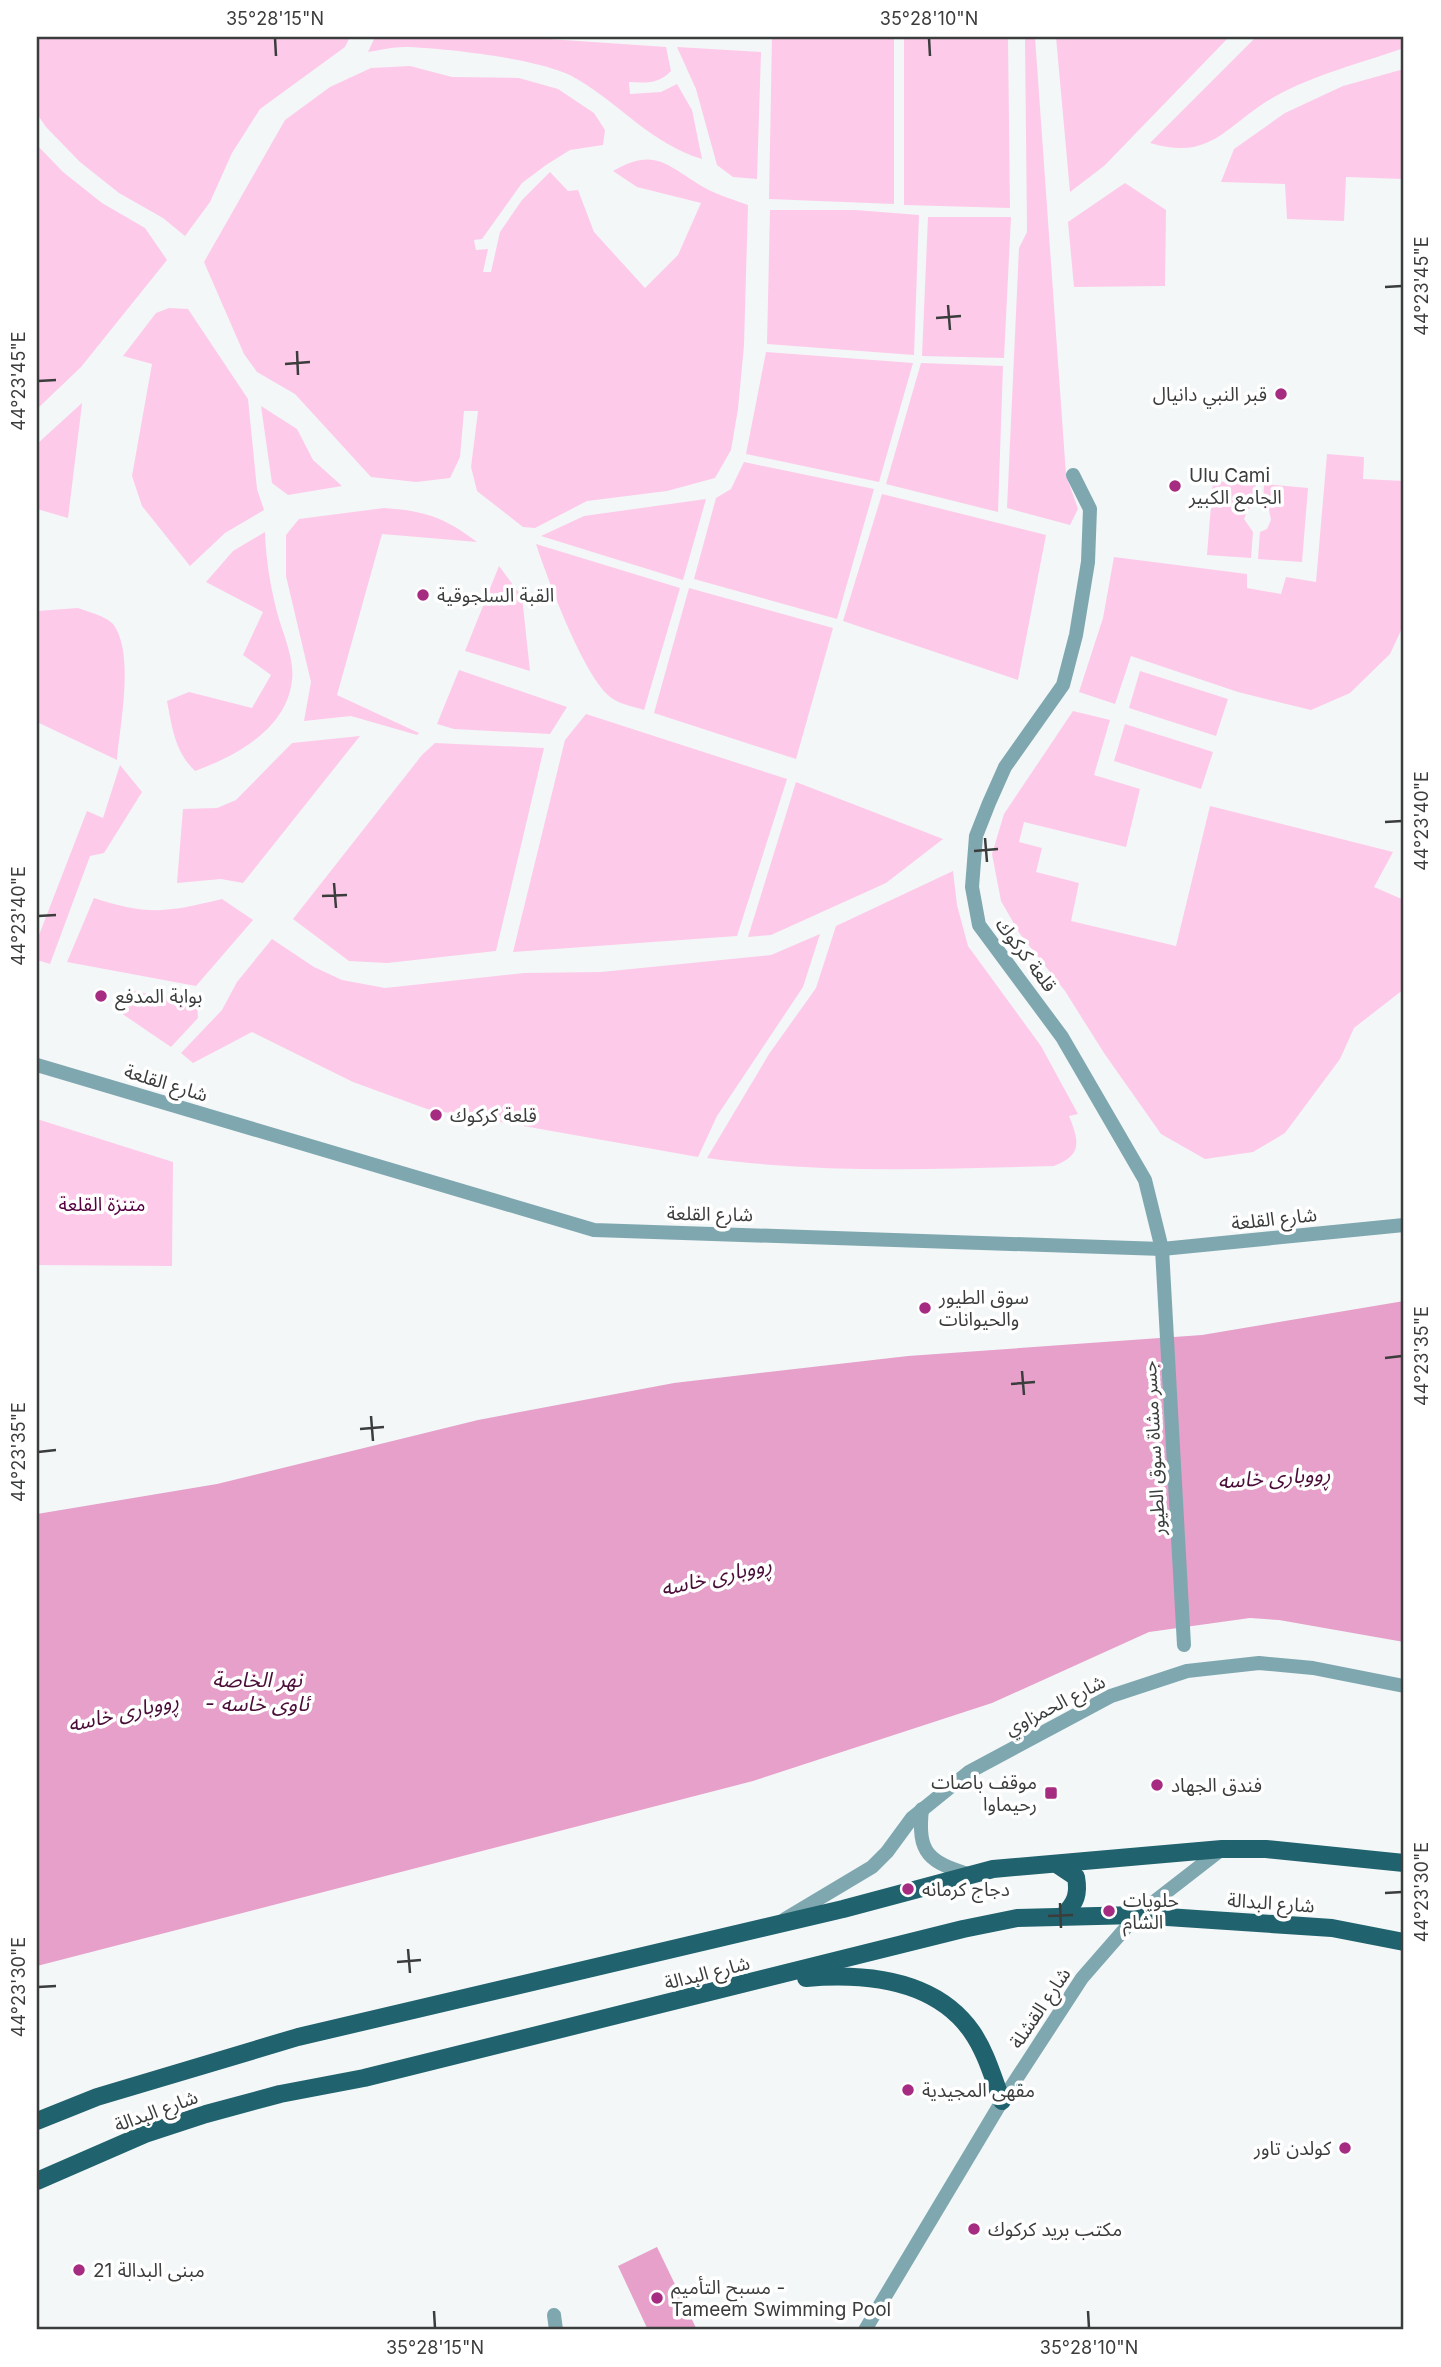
<svg xmlns="http://www.w3.org/2000/svg" width="1441" height="2367" viewBox="0 0 1441 2367" font-family="Inter,'Noto Sans Arabic',sans-serif">
	<style>
		.green { fill: #fecae9 }
		.water { fill: #e6a0ca }
		.lines { fill: none; stroke-linecap: round; stroke-linejoin: round }
		.pedestrian { stroke: #7fa7af; stroke-width: 14 }
		.minor { stroke: #7fa7af; stroke-width: 14 }
		.tertiary { stroke: #7fa7af; stroke-width: 14 }
		.primary { stroke: #20636e; stroke-width: 18 }
		.ticks { fill: none; stroke: #3b3d3d; stroke-width: 2.5 }
		.poi-dot { fill: #a52c81; stroke: #fff; stroke-width: 2.5 }
		.labels { text-anchor: middle; dominant-baseline: central; stroke-width: 7; stroke-linejoin: round; paint-order: stroke }
		.poi-label { font-size: 19px; fill: #3b3d3d; stroke: #fff; text-anchor: start }
		.street-label { font-size: 19px; fill: #3b3d3d; stroke: #fff }
		.park-label { font-size: 19px; fill: #560140; stroke: #fff }
		.water-label { font-size: 21px; font-style: italic; fill: #4a0d38; stroke: #fff }
		.neatline { fill: none; stroke: #3b3d3d; stroke-width: 2.5 }
		.ticks-label { font-size: 18px; text-anchor: middle; fill: #3b3d3d }
	</style>
	<rect width="100%" height="100%" fill="#f3f7f8"/>
	<g class="green">
		<polygon points="37,37 350,37 345,47 260,109 232,153 210,202 185,236 163,218 119,193 80,162 46,127 37,114"/>
		<path d="M375,37H520L666,47L671,71C659,84 646,83 629,82L630,94L661,92L677,84L692,110L702,159C652,144 621,105 577,79C546,59 444,48 405,47C393,47 380,50 368,52Z"/>
		<polygon points="772,37 894,37 894,204 769,199"/>
		<polygon points="904,37 1008,37 1010,208 904,205"/>
		<polygon points="1025,37 1035,37 1066,475 1078,509 1070,525 1007,508 1019,248 1027,232"/>
		<polygon points="1056,37 1229,37 1104,166 1070,192"/>
		<path d="M1256,37H1404V48C1361,63 1313,75 1274,97C1227,123 1213,162 1150,143Z"/>
		<polygon points="677,47 761,52 757,179 733,177 717,165 696,89"/>
		<path d="M410,66L452,77L519,78L558,89L594,113L605,130L603,145L570,150L546,165L522,183L482,239L474,240L476,250L488,249L483,272H491L500,232L522,200L550,172L568,191L578,190L594,232L645,288L678,255L701,203L637,187L613,171C657,145 669,168 707,189C720,196 735,200 748,205L744,345L738,409L731,450L715,478L667,491L587,501L535,528L523,527L477,491L471,467L478,411H464L460,457L450,478L416,482L371,477L295,394L257,372L244,354L204,262L285,120L330,87L371,68Z"/>
		<polygon points="1404,69 1404,179 1346,177 1344,221 1287,219 1285,184 1221,182 1234,149 1285,113 1343,86"/>
		<polygon points="37,145 63,172 102,203 145,228 167,260 81,367 37,409"/>
		<polygon points="1125,183 1166,210 1165,286 1074,287 1068,222"/>
		<polygon points="770,210 855,210 919,215 914,355 767,344"/>
		<polygon points="928,217 1011,217 1004,358 922,356"/>
		<polygon points="169,308 188,309 248,399 257,489 264,510 225,533 190,566 142,506 132,476 152,364 123,356 156,313"/>
		<polygon points="766,352 913,363 879,482 746,454"/>
		<polygon points="921,363 1003,366 998,512 886,484"/>
		<polygon points="82,403 82,404 68,518 37,509 37,444"/>
		<polygon points="261,406 297,429 313,460 342,486 288,495 272,483"/>
		<polygon points="1327,454 1364,457 1363,479 1404,481 1404,624 1390,654 1350,693 1311,710 1238,692 1131,656 1115,704 1079,692 1103,618 1114,557 1247,574 1247,588 1281,594 1286,577 1316,582"/>
		<polygon points="744,462 874,489 837,619 694,579 716,498 731,489"/>
		<polygon points="1213,481 1256,484 1255,505 1248,509 1244,519 1253,532 1251,558 1207,555"/>
		<polygon points="1264,484 1308,488 1302,562 1258,559 1260,532 1267,529 1271,520 1269,510 1263,506"/>
		<polygon points="882,494 1046,535 1018,680 843,621"/>
		<polygon points="706,499 683,580 541,536 584,516"/>
		<path d="M384,508C425,511 444,517 477,542L382,534L337,695L419,733L417,735L351,716L304,721L311,682L286,576V535L299,519Z"/>
		<path d="M265,532C266,560 270,585 277,612C282,632 295,659 292,680C287,729 236,756 195,771C175,752 172,727 167,701L189,692L252,708L271,675L243,655L263,612L206,582L233,551Z"/>
		<path d="M536,544L680,588L644,710C632,706 618,704 609,696C582,672 548,580 536,544Z"/>
		<polygon points="499,566 522,597 530,671 465,651"/>
		<polygon points="689,588 833,628 796,759 654,713"/>
		<path d="M78,608C88,612 106,616 113,624C135,653 120,725 117,760L37,722V611Z"/>
		<polygon points="459,670 567,707 550,734 454,729 437,724"/>
		<polygon points="1140,671 1228,699 1216,736 1129,708"/>
		<polygon points="1073,711 1110,720 1094,775 1140,789 1126,847 1024,822 1019,842 1042,848 1036,872 1079,883 1071,921 1176,946 1210,806 1393,852 1374,887 1404,900 1404,989 1354,1028 1340,1059 1285,1133 1253,1152 1205,1159 1161,1134 1104,1053 1065,991 1020,934 1001,901 992,854 1004,814"/>
		<polygon points="586,714 787,779 737,936 513,952 565,740"/>
		<polygon points="1125,724 1213,752 1201,789 1114,761"/>
		<polygon points="360,736 243,883 221,879 177,883 183,809 217,808 236,800 292,743"/>
		<polygon points="435,743 544,748 496,951 387,963 349,961 293,919 422,755"/>
		<polygon points="120,765 142,792 104,853 90,856 50,964 37,960 39,935 87,811 103,818"/>
		<polygon points="796,782 943,839 886,883 771,935 748,937"/>
		<path d="M953,871L957,905L968,946L1041,1046L1078,1114L1069,1116C1079,1141 1083,1155 1054,1166C939,1169 821,1174 707,1158L769,1054L816,988L836,926Z"/>
		<path d="M94,898C148,916 168,912 222,899L253,920L196,986L67,962Z"/>
		<polygon points="820,934 803,987 717,1116 698,1157 427,1109 353,1082 252,1032 193,1063 181,1053 222,1010 237,982 272,939 314,967 342,980 385,988 524,973 601,972 771,955"/>
		<polygon points="128,990 197,1003 198,1018 171,1047 121,1013"/>
		<polygon points="37,1119 173,1162 172,1266 37,1265"/>
	</g>
	<g class="water">
		<polygon points="1404,1301 1404,1642 1279,1620 1250,1618 1149,1632 992,1703 753,1781 37,1966 37,1514 217,1484 478,1420 674,1383 908,1356 1202,1335"/>
		<polygon points="657,2247 697,2330 648,2330 618,2266"/>
	</g>
	<g class="lines">
		<polyline class="pedestrian" points="1073,475 1090,509 1088,562 1076,635 1063,685 1005,767 989,803 976,836 972,887 979,925 1062,1037 1145,1180 1162,1249 1184,1645"/>
		<polyline class="minor" points="554,2315 556,2330"/>
		<g class="tertiary">
			<polyline points="37,1065 594,1230 1162,1249 1404,1225"/>
			<path d="M922,1809C917,1854 929,1862 971,1875"/>
			<polyline points="785,1919 872,1867 887,1852 912,1818 969,1772 1111,1696 1187,1671 1259,1663 1313,1668 1404,1686"/>
			<polyline points="865,2330 1002,2101 1082,1978 1137,1915 1222,1849"/>
		</g>
		<g class="primary">
			<path d="M1058,1865L1076,1877C1079,1894 1076,1902 1064,1915"/>
			<path d="M806,1978C865,1973 935,1979 972,2032C986,2052 993,2078 1002,2101"/>
			<polyline points="37,2121 97,2097 298,2037 843,1909 993,1869 1222,1849 1266,1849 1404,1863"/>
			<polyline points="37,2181 145,2134 206,2114 280,2094 364,2078 963,1929 1017,1918 1137,1915 1332,1928 1404,1942"/>
		</g>
	</g>
	<path class="ticks" d="M275,38L276,56M929,38L930,56M1385,287L1402,286M948,305L950,330M936,318L961,316M297,351L298,375M285,364L310,362M38,381L56,380M1385,822L1402,821M985,838L987,862M974,851L998,849M334,883L336,908M322,896L347,895M38,916L56,915M1385,1358L1402,1356M1022,1371L1024,1395M1011,1384L1035,1382M371,1416L373,1441M360,1429L384,1427M38,1452L56,1450M1385,1893L1402,1892M1060,1903L1061,1928M1048,1916L1073,1915M408,1949L410,1973M397,1962L421,1960M38,1987L56,1986M434,2311L435,2328M1088,2311L1089,2328"/>
	<g class="poi-dot">
		<circle cx="1281" cy="394" r="7"/>
		<circle cx="1175" cy="486" r="7"/>
		<circle cx="423" cy="595" r="7"/>
		<circle cx="101" cy="996" r="7"/>
		<circle cx="436" cy="1115" r="7"/>
		<circle cx="925" cy="1308" r="7"/>
		<circle cx="1157" cy="1785" r="7"/>
		<rect x="1044" y="1786" width="14" height="14" rx="3.5"/>
		<circle cx="908" cy="1889" r="7"/>
		<circle cx="1109" cy="1911" r="7"/>
		<circle cx="908" cy="2090" r="7"/>
		<circle cx="1345" cy="2148" r="7"/>
		<circle cx="974" cy="2229" r="7"/>
		<circle cx="79" cy="2270" r="7"/>
		<circle cx="657" cy="2298" r="7"/>
	</g>
	<g class="labels">
		<g class="poi-label">
			<text x="1267" y="394" text-anchor="end">قبر النبي دانيال</text>
			<text x="1189" y="475">Ulu Cami<tspan x="1189" dy="22">الجامع الكبير</tspan></text>
			<text x="437" y="595">القبة السلجوقية</text>
			<text x="115" y="996">بوابة المدفع</text>
			<text x="450" y="1115">قلعة كركوك</text>
			<text x="939" y="1297">سوق الطيور<tspan x="939" dy="22">والحيوانات</tspan></text>
			<text x="1037" y="1782" text-anchor="end">موقف باصات<tspan x="1037" dy="22">رحيماوا</tspan></text>
			<text x="1171" y="1785">فندق الجهاد</text>
			<text x="922" y="1889">دجاج کرمانە</text>
			<text x="1123" y="1900">حلويات<tspan x="1123" dy="22">الشام</tspan></text>
			<text x="922" y="2090">مقهى المجيدية</text>
			<text x="1331" y="2148" text-anchor="end">کولدن تاور</text>
			<text x="988" y="2229">مكتب بريد كركوك</text>
			<text x="93" y="2270">مبنى البدالة 21</text>
			<text x="671" y="2287">مسبح التأميم -<tspan x="671" dy="22">Tameem Swimming Pool</tspan></text>
		</g>
		<g class="street-label">
			<text transform="translate(1026 955) rotate(53)">قلعة كركوك</text>
			<text transform="translate(166 1083) rotate(17)">شارع القلعة</text>
			<text transform="translate(710 1214) rotate(1)">شارع القلعة</text>
			<text transform="translate(1274 1219) rotate(-6)">شارع القلعة</text>
			<text transform="translate(1154 1448) rotate(-93)">جسر مشاة سوق الطيور</text>
			<text transform="translate(1055 1705) rotate(-27)">شارع الحمزاوي</text>
			<text transform="translate(1271 1903) rotate(4)">شارع البدالة</text>
			<text transform="translate(707 1973) rotate(-14)">شارع البدالة</text>
			<text transform="translate(1040 2008) rotate(-56)">شارع القشلة</text>
			<text transform="translate(156 2111) rotate(-20)">شارع البدالة</text>
		</g>
		<g class="park-label">
			<text x="102" y="1204">متنزة القلعة</text>
		</g>
		<g class="water-label">
			<text transform="translate(1274 1477) rotate(-4)">ڕووباری خاسە</text>
			<text transform="translate(716 1576) rotate(-13)">ڕووباری خاسە</text>
			<text x="257" y="1679">نهر الخاصة<tspan x="257" dy="24">- ئاوی خاسە</tspan></text>
			<text transform="translate(123 1712) rotate(-13)">ڕووباری خاسە</text>
		</g>
	</g>
	<rect width="1441" height="2367" fill="none" stroke="#ffffff" stroke-width="77"/>
	<rect x="38" y="38" width="1364" height="2290" class="neatline"/>
	<g class="ticks-label">
		<text x="275" y="25">35°28'15"N</text>
		<text x="929" y="25">35°28'10"N</text>
		<text transform="translate(1422 286) rotate(-90)" y="6">44°23'45"E</text>
		<text transform="translate(19 381) rotate(-90)" y="6">44°23'45"E</text>
		<text transform="translate(1422 821) rotate(-90)" y="6">44°23'40"E</text>
		<text transform="translate(19 916) rotate(-90)" y="6">44°23'40"E</text>
		<text transform="translate(1422 1356) rotate(-90)" y="6">44°23'35"E</text>
		<text transform="translate(19 1452) rotate(-90)" y="6">44°23'35"E</text>
		<text transform="translate(1422 1892) rotate(-90)" y="6">44°23'30"E</text>
		<text transform="translate(19 1987) rotate(-90)" y="6">44°23'30"E</text>
		<text x="435" y="2354">35°28'15"N</text>
		<text x="1089" y="2354">35°28'10"N</text>
	</g>
</svg>
